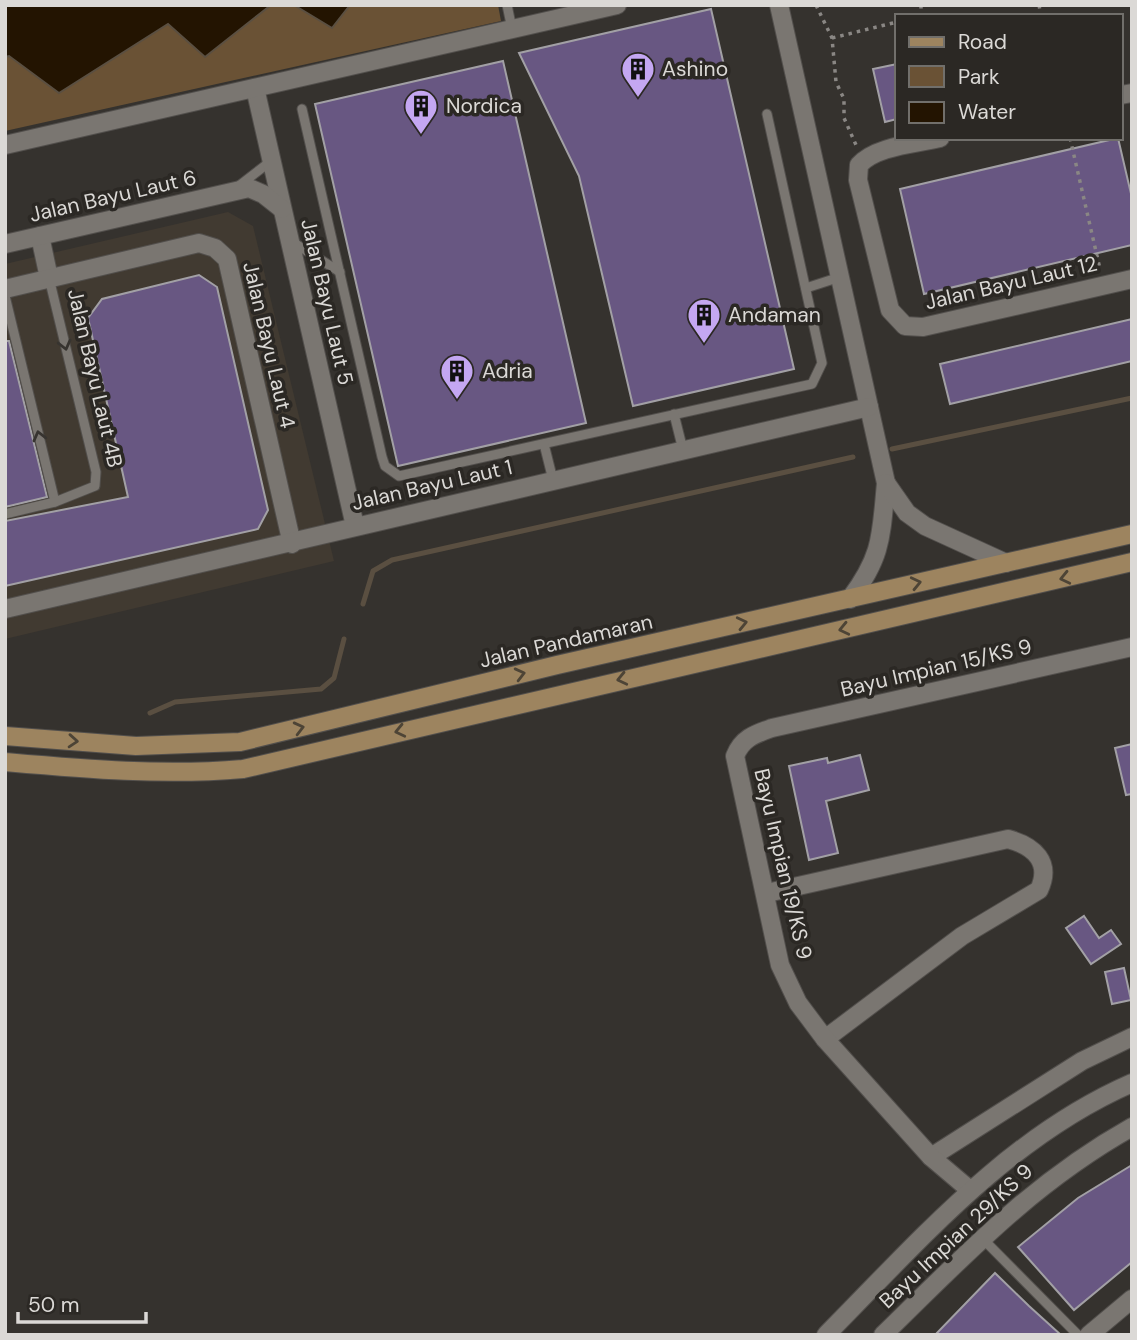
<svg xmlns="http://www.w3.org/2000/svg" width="1137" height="1340" viewBox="0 0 1137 1340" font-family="'DM Sans',sans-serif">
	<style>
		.built { fill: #413a31 }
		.green { fill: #6a5235 }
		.water { fill: #231401; stroke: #5a4f41; stroke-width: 2 }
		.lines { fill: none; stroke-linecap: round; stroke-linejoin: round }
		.stream { stroke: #5a4f41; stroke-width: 5 }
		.building { fill: #685782; stroke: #a2a0a5; stroke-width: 2 }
		.service-casing { stroke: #524f4c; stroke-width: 11 }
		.minor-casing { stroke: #524f4c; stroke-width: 20 }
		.secondary-casing { stroke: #524f4c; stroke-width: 20 }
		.path { stroke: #8a8784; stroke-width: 3.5; stroke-dasharray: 3.5 5; stroke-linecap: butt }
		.service { stroke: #7a7671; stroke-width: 9 }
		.minor { stroke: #7a7671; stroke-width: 18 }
		.secondary { stroke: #9d845f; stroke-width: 18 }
		.oneway { stroke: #373430 }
		.oneway2 { stroke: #4d4436 }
		.labels { text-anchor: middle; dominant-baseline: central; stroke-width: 7; stroke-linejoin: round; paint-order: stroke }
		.poi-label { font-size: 21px; fill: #dbd9d6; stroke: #2b2824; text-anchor: start }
		.street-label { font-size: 21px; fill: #dbd9d6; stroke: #2b2824 }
	</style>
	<rect width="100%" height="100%" fill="#35322e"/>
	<polygon class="built" points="228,212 253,226 334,561 5,639 5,264"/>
	<polygon class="green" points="5,5 498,5 501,21 5,131"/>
	<g class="water">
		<polygon points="5,5 271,5 205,57 168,24 59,93 9,56 5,57"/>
		<polygon points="294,5 350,5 332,28"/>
	</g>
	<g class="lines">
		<g class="stream">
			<polyline points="892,449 1132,398"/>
			<polyline points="363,604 373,571 392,560 853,457"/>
			<polyline points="150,713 175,702 321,689 334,678 344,639"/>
		</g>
	</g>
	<g class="building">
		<polygon points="711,9 794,369 633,406 579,176 519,53"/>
		<polygon points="503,61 586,423 398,466 315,104"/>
		<polygon points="897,64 897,119 885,122 873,69"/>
		<polygon points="1118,138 1132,198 1132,245 924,294 900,189"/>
		<polygon points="199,275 217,287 268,510 258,529 5,586 5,521 128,497 88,318 102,299"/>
		<polygon points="1132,319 1132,361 950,404 940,364"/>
		<polygon points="5,341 9,341 47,497 5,507"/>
		<polygon points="1132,744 1132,794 1126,795 1115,748"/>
		<polygon points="860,755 869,790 826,801 838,853 809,860 789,766 827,758 828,763"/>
		<polygon points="1084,916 1099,938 1111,930 1121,944 1091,964 1066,928"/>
		<polygon points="1124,968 1131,1000 1112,1004 1105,972"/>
		<polygon points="1132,1165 1132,1262 1074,1310 1018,1247 1078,1198"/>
		<polygon points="995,1273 1029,1306 1061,1335 935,1335"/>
	</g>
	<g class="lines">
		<defs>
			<g id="service">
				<polyline points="507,5 512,29"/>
				<polyline points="302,109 382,457 385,466 399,476 812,384 822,363 767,114"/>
				<polyline points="240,185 271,161"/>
				<polyline points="291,241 340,272"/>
				<polyline points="806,288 840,277"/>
				<polyline points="5,296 55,502"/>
				<polyline points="674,414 683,450"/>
				<polyline points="544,444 553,480"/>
				<polyline points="5,514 55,502 95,486 96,472 49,278"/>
				<polyline points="982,1238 1078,1335"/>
			</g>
			<g id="minor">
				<path d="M779,5L886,483C881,535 883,555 850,599"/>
				<polyline points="255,88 355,526"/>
				<polyline points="1121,95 1132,93"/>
				<path d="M940,138C915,144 876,146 859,165L858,180L890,310L905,326L923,327L1132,279"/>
				<polyline points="5,145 617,5"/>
				<polyline points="40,236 49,278"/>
				<polyline points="5,244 249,188 263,194 282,209"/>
				<polyline points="5,289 199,243 215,248 227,259 292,544"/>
				<polyline points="886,483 907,513 925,526 1006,563"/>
				<polyline points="5,609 869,407"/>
				<path d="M767,893L1008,839C1034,846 1052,862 1039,890L962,936L825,1039"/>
				<polyline points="931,1157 1082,1061 1132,1037"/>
				<path d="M970,1190L931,1157L825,1039L798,1003L780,965L735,756C742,738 755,734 772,728L1132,647"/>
				<path d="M826,1335C919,1241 1008,1137 1132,1083"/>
				<path d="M883,1335C964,1256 1032,1183 1132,1127"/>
				<polyline points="1089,1335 1132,1299"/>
			</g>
			<g id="secondary">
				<polyline points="5,736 136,746 240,742 557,665 1132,534"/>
				<path d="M5,762C85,769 163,776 243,769L1132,562"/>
			</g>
		</defs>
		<use href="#service" class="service-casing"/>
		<use href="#minor" class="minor-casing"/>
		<use href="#secondary" class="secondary-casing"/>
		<g class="path">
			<polyline points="816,5 832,38 836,82 844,99 844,118 856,145"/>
			<polyline points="921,5 921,16"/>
			<polyline points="1039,5 1041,16"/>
			<polyline points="832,38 897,22"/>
			<polyline points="1070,138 1100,269"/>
		</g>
		<use href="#service" class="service"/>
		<use href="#minor" class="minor"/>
		<use href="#secondary" class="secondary"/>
	</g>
	<defs><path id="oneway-chevron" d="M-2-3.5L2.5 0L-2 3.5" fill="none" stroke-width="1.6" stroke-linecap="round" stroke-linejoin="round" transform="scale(1.75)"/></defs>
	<g class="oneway">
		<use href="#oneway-chevron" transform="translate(65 345) rotate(76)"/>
		<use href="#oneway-chevron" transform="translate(39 436) rotate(-104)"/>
	</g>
	<g class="oneway2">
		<use href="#oneway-chevron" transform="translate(1065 578) rotate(167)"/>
		<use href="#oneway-chevron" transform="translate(916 583) rotate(-13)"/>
		<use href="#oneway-chevron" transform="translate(742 623) rotate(-13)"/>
		<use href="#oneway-chevron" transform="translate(844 629) rotate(167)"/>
		<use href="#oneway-chevron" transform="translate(520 674) rotate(-14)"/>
		<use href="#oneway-chevron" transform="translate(622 679) rotate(167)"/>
		<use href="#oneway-chevron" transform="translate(299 728) rotate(-14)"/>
		<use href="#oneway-chevron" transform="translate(400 731) rotate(167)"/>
		<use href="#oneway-chevron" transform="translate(73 741) rotate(4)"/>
	</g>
	<defs>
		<symbol id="building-pin" viewBox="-11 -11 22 30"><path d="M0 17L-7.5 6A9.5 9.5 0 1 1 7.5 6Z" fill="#c4a7f2" stroke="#2b2824"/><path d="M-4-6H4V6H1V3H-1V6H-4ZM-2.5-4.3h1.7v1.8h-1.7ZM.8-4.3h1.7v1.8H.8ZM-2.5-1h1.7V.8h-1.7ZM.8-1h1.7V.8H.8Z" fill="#111"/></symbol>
	</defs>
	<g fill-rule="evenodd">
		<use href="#building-pin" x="619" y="50" width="38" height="52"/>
		<use href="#building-pin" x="402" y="87" width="38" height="52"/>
		<use href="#building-pin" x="685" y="296" width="38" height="52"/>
		<use href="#building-pin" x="438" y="352" width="38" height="52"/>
	</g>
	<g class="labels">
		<g class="poi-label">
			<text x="662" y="69">Ashino</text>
			<text x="446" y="106">Nordica</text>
			<text x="728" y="315">Andaman</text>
			<text x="482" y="371">Adria</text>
		</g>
		<g class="street-label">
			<text transform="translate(113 196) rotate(-13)">Jalan Bayu Laut 6</text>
			<text transform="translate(1011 283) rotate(-13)">Jalan Bayu Laut 12</text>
			<text transform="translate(327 302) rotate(77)">Jalan Bayu Laut 5</text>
			<text transform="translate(269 345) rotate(77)">Jalan Bayu Laut 4</text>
			<text transform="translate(95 378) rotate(77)">Jalan Bayu Laut 4B</text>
			<text transform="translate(432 485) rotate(-13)">Jalan Bayu Laut 1</text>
			<text transform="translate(566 641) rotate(-13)">Jalan Pandamaran</text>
			<text transform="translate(936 668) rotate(-13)">Bayu Impian 15/KS 9</text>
			<text transform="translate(783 864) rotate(77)">Bayu Impian 19/KS 9</text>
			<text transform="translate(956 1236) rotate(-43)">Bayu Impian 29/KS 9</text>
		</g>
	</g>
	<rect width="1137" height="1340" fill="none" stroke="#dbd9d6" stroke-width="14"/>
	<rect x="895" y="14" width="228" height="126" fill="#2b2824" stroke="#716f6b" stroke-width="2"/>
	<rect x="909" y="37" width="35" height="10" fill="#9d845f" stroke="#716f6b" stroke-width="2"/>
	<text x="958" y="49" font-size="21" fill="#dbd9d6">Road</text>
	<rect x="909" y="66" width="35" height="21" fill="#6a5235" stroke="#716f6b" stroke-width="2"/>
	<text x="958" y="84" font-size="21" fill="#dbd9d6">Park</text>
	<rect x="909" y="102" width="35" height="21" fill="#231401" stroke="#716f6b" stroke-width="2"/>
	<text x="958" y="119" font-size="21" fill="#dbd9d6">Water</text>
	<path d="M18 1312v10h128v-10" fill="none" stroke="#dbd9d6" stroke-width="3.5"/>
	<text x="28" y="1312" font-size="21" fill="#dbd9d6" stroke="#2b2824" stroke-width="5" paint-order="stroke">50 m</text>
</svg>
